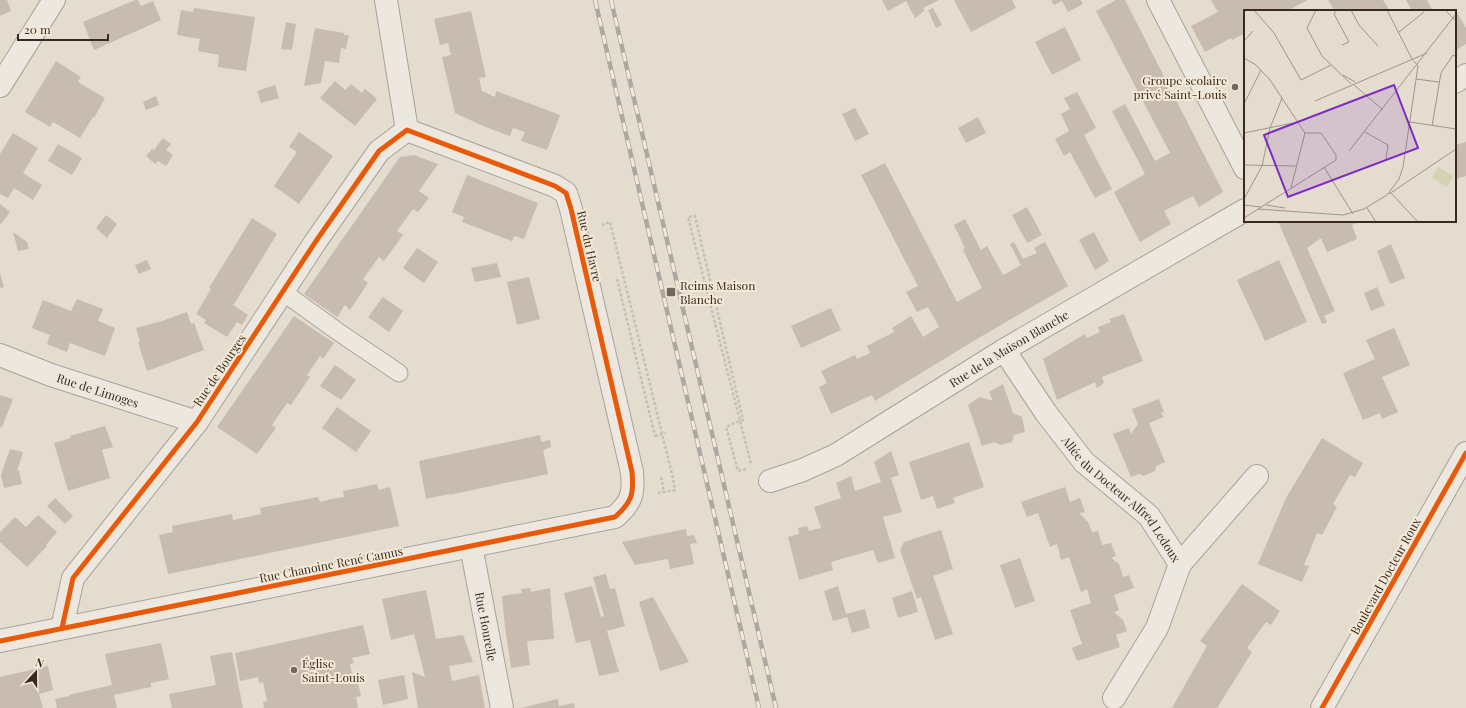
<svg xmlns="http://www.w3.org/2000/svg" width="1466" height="708" viewBox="0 0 1466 708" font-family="'Playfair Display',serif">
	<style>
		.building { fill: #c8bbb0 }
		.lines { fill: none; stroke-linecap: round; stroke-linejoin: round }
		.service-casing { stroke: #a9a298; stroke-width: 19 }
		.minor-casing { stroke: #a9a298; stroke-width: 24 }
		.path { stroke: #c5bfb7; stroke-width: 2.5; stroke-dasharray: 3 2; stroke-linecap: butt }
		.service { stroke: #ece8e0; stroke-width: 17 }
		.minor { stroke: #ece8e0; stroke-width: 22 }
		.rail-casing { stroke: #aca7a1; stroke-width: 4.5 }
		.rail { stroke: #f4e9d7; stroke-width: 3; stroke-dasharray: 9; stroke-linecap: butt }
		.cycleway-casing { stroke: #f4e9d7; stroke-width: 8 }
		.cycleway { stroke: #e8590c; stroke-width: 5 }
		.poi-dot { fill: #74685d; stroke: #f4e9d7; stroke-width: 1.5 }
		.labels { text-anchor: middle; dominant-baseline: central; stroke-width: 4; stroke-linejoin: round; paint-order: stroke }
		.poi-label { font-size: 12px; fill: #382a20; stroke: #f4e9d7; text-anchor: start }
		.street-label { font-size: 12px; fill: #382a20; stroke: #f4e9d7 }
		.inset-road { fill: none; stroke: #9f9589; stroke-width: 1 }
		.view { fill: #7b2cbf; fill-opacity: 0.15; stroke: #7b2cbf; stroke-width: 2 }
		.inset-edge { fill: none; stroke: #382a20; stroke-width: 2 }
	</style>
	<rect width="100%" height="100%" fill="#e4dccf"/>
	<g class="building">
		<polygon points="0,0 7,0 11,11 0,16"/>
		<polygon points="135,0 138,0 141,6 153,1 161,20 94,50 83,22"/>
		<polygon points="882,0 939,0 923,8 924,11 915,18 906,1 888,11"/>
		<polygon points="954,0 1012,0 1016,8 971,32"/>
		<polygon points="1051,0 1081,0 1083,4 1068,12 1062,1 1054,5"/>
		<polygon points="1116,0 1125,0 1223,192 1199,207 1193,196 1164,211 1171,224 1140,242 1114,192 1145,174 1112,111 1125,104 1155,161 1170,153 1096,11"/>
		<polygon points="1211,0 1308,0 1287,11 1245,11 1245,33 1232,40 1231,38 1205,52 1191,26 1218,12"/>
		<polygon points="1328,0 1383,0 1390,11 1335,11"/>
		<polygon points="1406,0 1427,0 1432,9 1427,11 1412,11"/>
		<polygon points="194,8 255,17 246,71 218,67 219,55 198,51 200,39 177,35 181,10 193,12"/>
		<polygon points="933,8 942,25 936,28 928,10"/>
		<polygon points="1455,9 1466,28 1466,44 1455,51"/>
		<polygon points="471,11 486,77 479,78 482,91 495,97 496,91 560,115 547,150 521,141 525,132 513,128 510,136 483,126 455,113 442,57 451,55 448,43 440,45 434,19"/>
		<polygon points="286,22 296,24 292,50 281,49"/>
		<polygon points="1065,27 1081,60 1052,75 1035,42"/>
		<polygon points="315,28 344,33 344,35 349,35 347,43 346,49 341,48 339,63 325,61 321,83 304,86"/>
		<polygon points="56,61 81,77 78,82 105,98 94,118 93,117 80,138 53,122 50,127 25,112"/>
		<polygon points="335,81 345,90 351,84 362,93 365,89 377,99 355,126 320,98"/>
		<polygon points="275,85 279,98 261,103 257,91"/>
		<polygon points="1077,92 1096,128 1084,135 1112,189 1095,198 1070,152 1064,156 1055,139 1069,131 1061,114 1070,109 1064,98"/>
		<polygon points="156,96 159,105 146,110 143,102"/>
		<polygon points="855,108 869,134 855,141 842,114"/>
		<polygon points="978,117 986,133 966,143 958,128"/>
		<polygon points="299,132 333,156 299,204 274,186 297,152 289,147"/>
		<polygon points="13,133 38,148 23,173 42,185 33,200 14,188 8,198 0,194 0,154"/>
		<polygon points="163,138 171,144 166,150 173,155 166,166 158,161 155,164 146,156 152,149 154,150"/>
		<polygon points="1466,142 1466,176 1455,179 1455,145"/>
		<polygon points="58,144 82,158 72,175 48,161"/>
		<polygon points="414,155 438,164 419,191 429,198 418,212 413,209 397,231 403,235 384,261 379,257 363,279 368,283 350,310 345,305 337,317 304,294 400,157"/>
		<polygon points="885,163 957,302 982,288 963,250 965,248 954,225 965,219 981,250 987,246 1003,275 1021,265 1010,244 1014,242 1023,259 1037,253 1034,248 1045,242 1068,286 977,339 875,401 872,395 831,414 819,387 827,383 821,371 855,355 857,359 870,353 867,346 894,332 892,328 911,316 923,337 939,327 928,307 917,312 906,292 918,286 861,175"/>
		<polygon points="467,175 538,203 524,239 514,236 512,241 462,222 464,217 452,212"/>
		<polygon points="0,204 10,212 1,224 0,223"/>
		<polygon points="1027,207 1042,235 1027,243 1012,215"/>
		<polygon points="106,215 117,224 107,238 96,228"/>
		<polygon points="252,218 277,234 234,304 232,304 248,315 242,325 237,322 227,337 204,323 206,320 196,314 211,289 209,288"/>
		<polygon points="1278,221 1361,221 1352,225 1357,239 1327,252 1321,238 1307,248 1335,311 1324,316 1327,322 1322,324"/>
		<polygon points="13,232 27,242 29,249 18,251"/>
		<polygon points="1094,232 1109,261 1095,270 1079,240"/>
		<polygon points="1391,244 1405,278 1390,284 1377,251"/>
		<polygon points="417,248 438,262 424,283 403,268"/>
		<polygon points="147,260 151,269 139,274 135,265"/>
		<polygon points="1279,260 1307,322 1265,341 1237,280"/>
		<polygon points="497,263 501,277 475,282 471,268"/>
		<polygon points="0,273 4,287 0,288"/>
		<polygon points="529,277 540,319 517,325 507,282"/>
		<polygon points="1377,287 1385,305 1371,311 1364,293"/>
		<polygon points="383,297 403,311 389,332 368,317"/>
		<polygon points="77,299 103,309 98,321 115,328 105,356 70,343 67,352 47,344 50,335 32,328 43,300 71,311"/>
		<polygon points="831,308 841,330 801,348 791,326"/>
		<polygon points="187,312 191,324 194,323 204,350 147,371 138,342 140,342 136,328 162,321"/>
		<polygon points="1124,314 1143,361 1102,377 1104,383 1097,388 1095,382 1057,400 1043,359 1085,334 1087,338 1100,332 1098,327 1111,322 1109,319"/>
		<polygon points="294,316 334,343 323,359 320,356 307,375 310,377 291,405 287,403 272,425 276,428 257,454 217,427"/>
		<polygon points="1394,328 1410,365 1382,377 1398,412 1382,419 1380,413 1363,420 1343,373 1375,359 1366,340"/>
		<polygon points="335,365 356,380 341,400 320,386"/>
		<polygon points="1003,384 1013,413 1022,417 1025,432 1014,435 1012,442 1001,445 994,442 982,446 968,405 980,397 993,401 989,392"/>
		<polygon points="0,395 13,399 2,427 0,427"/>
		<polygon points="1159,399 1164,412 1161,413 1164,417 1149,423 1165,462 1156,466 1155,471 1144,476 1139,474 1131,477 1113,434 1129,428 1131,434 1138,424 1132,409"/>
		<polygon points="337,407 371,431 356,452 322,428"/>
		<polygon points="105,426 113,447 102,450 110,478 68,491 54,443 71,438 70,436"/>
		<polygon points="540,435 541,442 550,440 551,447 543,450 548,474 449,495 449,494 426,499 419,461"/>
		<polygon points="1322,438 1363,463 1355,477 1350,475 1333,504 1337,507 1322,535 1317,533 1304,565 1309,566 1302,582 1258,564 1286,498"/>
		<polygon points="969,442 984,487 953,498 955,503 937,509 933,496 921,500 909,462"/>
		<polygon points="10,449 23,452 17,471 19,470 22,484 4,488 1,475"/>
		<polygon points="891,451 899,475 891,478 902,512 883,517 895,558 878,563 873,550 831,562 833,570 799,580 788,537 799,534 798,528 807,526 809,531 821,528 814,507 841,498 836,483 851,476 855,491 881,482 874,462"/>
		<polygon points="377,484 379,490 390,487 399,526 168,574 159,535 173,532 172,526 232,514 233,520 261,514 260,508 318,497 320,502 332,499 344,497 343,491"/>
		<polygon points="1065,487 1070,502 1080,498 1085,512 1079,513 1088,522 1092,532 1098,531 1102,545 1111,543 1116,556 1111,558 1119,564 1123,577 1129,575 1134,588 1114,595 1119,610 1114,612 1123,620 1127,631 1116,635 1120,647 1077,661 1072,648 1082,644 1070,610 1091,603 1087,589 1081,592 1069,557 1061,560 1057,544 1050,547 1038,513 1027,517 1021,502"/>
		<polygon points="55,498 73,516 65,524 47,506"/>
		<polygon points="38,515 57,532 46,545 47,546 27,567 0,542 0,532 15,517 26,527"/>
		<polygon points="686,529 687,536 694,535 697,543 690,544 694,564 670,569 668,559 635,565 622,542"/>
		<polygon points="941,530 953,569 933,576 953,634 935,640 921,597 917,599 900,550 904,542"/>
		<polygon points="1020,558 1035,601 1015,608 1000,565"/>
		<polygon points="606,574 610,589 615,588 625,626 607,631 619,672 599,676 590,640 576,643 564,593 592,586 601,617 604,616 593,577"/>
		<polygon points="1242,584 1280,611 1271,625 1266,622 1247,648 1252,652 1217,708 1172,708 1207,646 1200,641"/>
		<polygon points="838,586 846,614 865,609 870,628 852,633 847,617 833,621 824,591"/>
		<polygon points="530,588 531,592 550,588 554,639 527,641 530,665 511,668 505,627 502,596 522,593 521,589"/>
		<polygon points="426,590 436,639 463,635 473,662 449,666 452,681 479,675 485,708 418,708 412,672 425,677 414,634 391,640 382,599"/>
		<polygon points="912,591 918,612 898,618 892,598"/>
		<polygon points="653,597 689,662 660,671 639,602"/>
		<polygon points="363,625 370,654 352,658 354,663 350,664 354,684 358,683 361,696 356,697 358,708 264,708 263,702 267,701 263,682 259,683 258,677 240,681 235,653"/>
		<polygon points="161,643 169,679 151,683 151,687 114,695 117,708 57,708 55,699 69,696 69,695 112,685 105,654"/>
		<polygon points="232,652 243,708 172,708 169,694 216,685 210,656"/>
		<polygon points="48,666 53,690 39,694 43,708 0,708 0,677"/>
		<polygon points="404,675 408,699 383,705 378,680"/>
		<polygon points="558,699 559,706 574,703 575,708 521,708"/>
	</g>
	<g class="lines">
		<defs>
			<polyline id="service" points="283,292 337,331 399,373"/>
			<g id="minor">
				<polyline points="386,0 407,130"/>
				<polyline points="1158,0 1245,168"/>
				<polyline points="1455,82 1466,75"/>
				<polyline points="0,86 54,0"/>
				<path id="s1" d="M1004,350L1046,413L1084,462L1149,516L1180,564L1157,628L1114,698"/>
				<path id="s2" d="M0,355L51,375L197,422"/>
				<path id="s3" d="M770,481L803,470L836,455L1004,350L1245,210"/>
				<path id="s4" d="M471,546L502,708"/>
				<polyline points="1180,564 1257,476"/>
				<polyline points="62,628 73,578 197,422 316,241 379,151 407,130"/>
				<path d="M0,641L615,517C632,502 634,494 632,472L571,209L566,193L555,186L542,181L407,130"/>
				<polyline points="1322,708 1466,453"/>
			</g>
		</defs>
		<use href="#service" class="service-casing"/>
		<use href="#minor" class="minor-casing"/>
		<g class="path">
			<polyline points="604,226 603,224 610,222 672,474 675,490 658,493"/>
			<polyline points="617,279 655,436"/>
			<polyline points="655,436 666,433"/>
			<path d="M746,469L738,471L726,427C732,424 737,422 743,420L695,216L688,217L751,464"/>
			<polyline points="661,477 664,492"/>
		</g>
		<use href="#service" class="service"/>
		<use href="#minor" class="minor"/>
		<defs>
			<g id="rail">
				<polyline points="595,0 759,708"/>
				<polyline points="611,0 776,708"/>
			</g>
		</defs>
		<use href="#rail" class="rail-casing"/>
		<use href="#rail" class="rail"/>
		<defs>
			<g id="cycleway">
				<path d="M0,641L615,517C632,502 634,494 632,472L571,209L566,193L555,186L542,181L407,130L379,151L316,241L197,422L73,578L62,628"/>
				<polyline points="1322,708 1466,453"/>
			</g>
		</defs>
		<use href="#cycleway" class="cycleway-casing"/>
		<use href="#cycleway" class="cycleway"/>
	</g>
	<g class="poi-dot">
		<circle cx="1235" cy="87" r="4"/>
		<rect x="666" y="287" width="10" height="10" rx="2"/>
		<circle cx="294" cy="670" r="4"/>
	</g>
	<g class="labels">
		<g class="poi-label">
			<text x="1227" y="80" text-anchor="end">Groupe scolaire<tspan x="1227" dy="14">privé Saint-Louis</tspan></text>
			<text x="680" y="285">Reims Maison<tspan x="680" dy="14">Blanche</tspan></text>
			<text x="302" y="663">Église<tspan x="302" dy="14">Saint-Louis</tspan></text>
		</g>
		<g class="street-label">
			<text transform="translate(590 246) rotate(77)">Rue du Havre</text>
			<text stroke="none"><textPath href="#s3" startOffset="274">Rue de la Maison Blanche</textPath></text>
			<text transform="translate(219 370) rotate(-56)">Rue de Bourges</text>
			<text stroke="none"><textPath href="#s2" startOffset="104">Rue de Limoges</textPath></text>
			<text stroke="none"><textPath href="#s1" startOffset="191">Allée du Docteur Alfred Ledoux</textPath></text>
			<text transform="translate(331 564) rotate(-11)">Rue Chanoine René Camus</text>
			<text transform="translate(1385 576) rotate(-61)">Boulevard Docteur Roux</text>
			<text stroke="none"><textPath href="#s4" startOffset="82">Rue Hourelle</textPath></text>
		</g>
	</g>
	<g transform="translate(1244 10)">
		<rect width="212" height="212" fill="#e4dccf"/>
		<path d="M194,157L209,166L203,177L188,168Z" fill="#d5d2b2"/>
		<path class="inset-road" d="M10,0L30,23L57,70L87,55M72,0L63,18L78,46L107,74M93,0L90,4L105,32L98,35M107,0L115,15L134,36M143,0L168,49L174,56M201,0L212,11M155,22L180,2M0,31L9,21M0,48L12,55L26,70L61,123M99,65L111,72M172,69L195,72M109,74L139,100M71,91L183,43M0,94L17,60M166,112L212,119M188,116L197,63L209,45L212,47M121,122L144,135L142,149M0,123L54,112M105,141L212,4M0,155L52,156M80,157L109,204M47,178L61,123M147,183L174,212M145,184L212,139M0,189L18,156L26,118L38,88M0,195L17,197M22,195L41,198M123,198L132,212M14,199L99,205L120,199L143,185L155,169L159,157L174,56M0,208L92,150V145L77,123H61"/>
		<path class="view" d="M150,75L174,138L44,187L20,125Z"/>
		<rect width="212" height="212" class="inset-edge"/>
	</g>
	<g transform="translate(36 672) rotate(21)" stroke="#f4e9d7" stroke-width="3" paint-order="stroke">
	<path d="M0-3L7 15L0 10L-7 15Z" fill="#382a20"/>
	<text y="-6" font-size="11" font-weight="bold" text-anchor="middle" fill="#382a20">N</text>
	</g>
	<path d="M18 34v6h90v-6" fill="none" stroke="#382a20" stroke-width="2"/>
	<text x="24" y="34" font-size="12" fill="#382a20" stroke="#f4e9d7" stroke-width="3" paint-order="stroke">20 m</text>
</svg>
